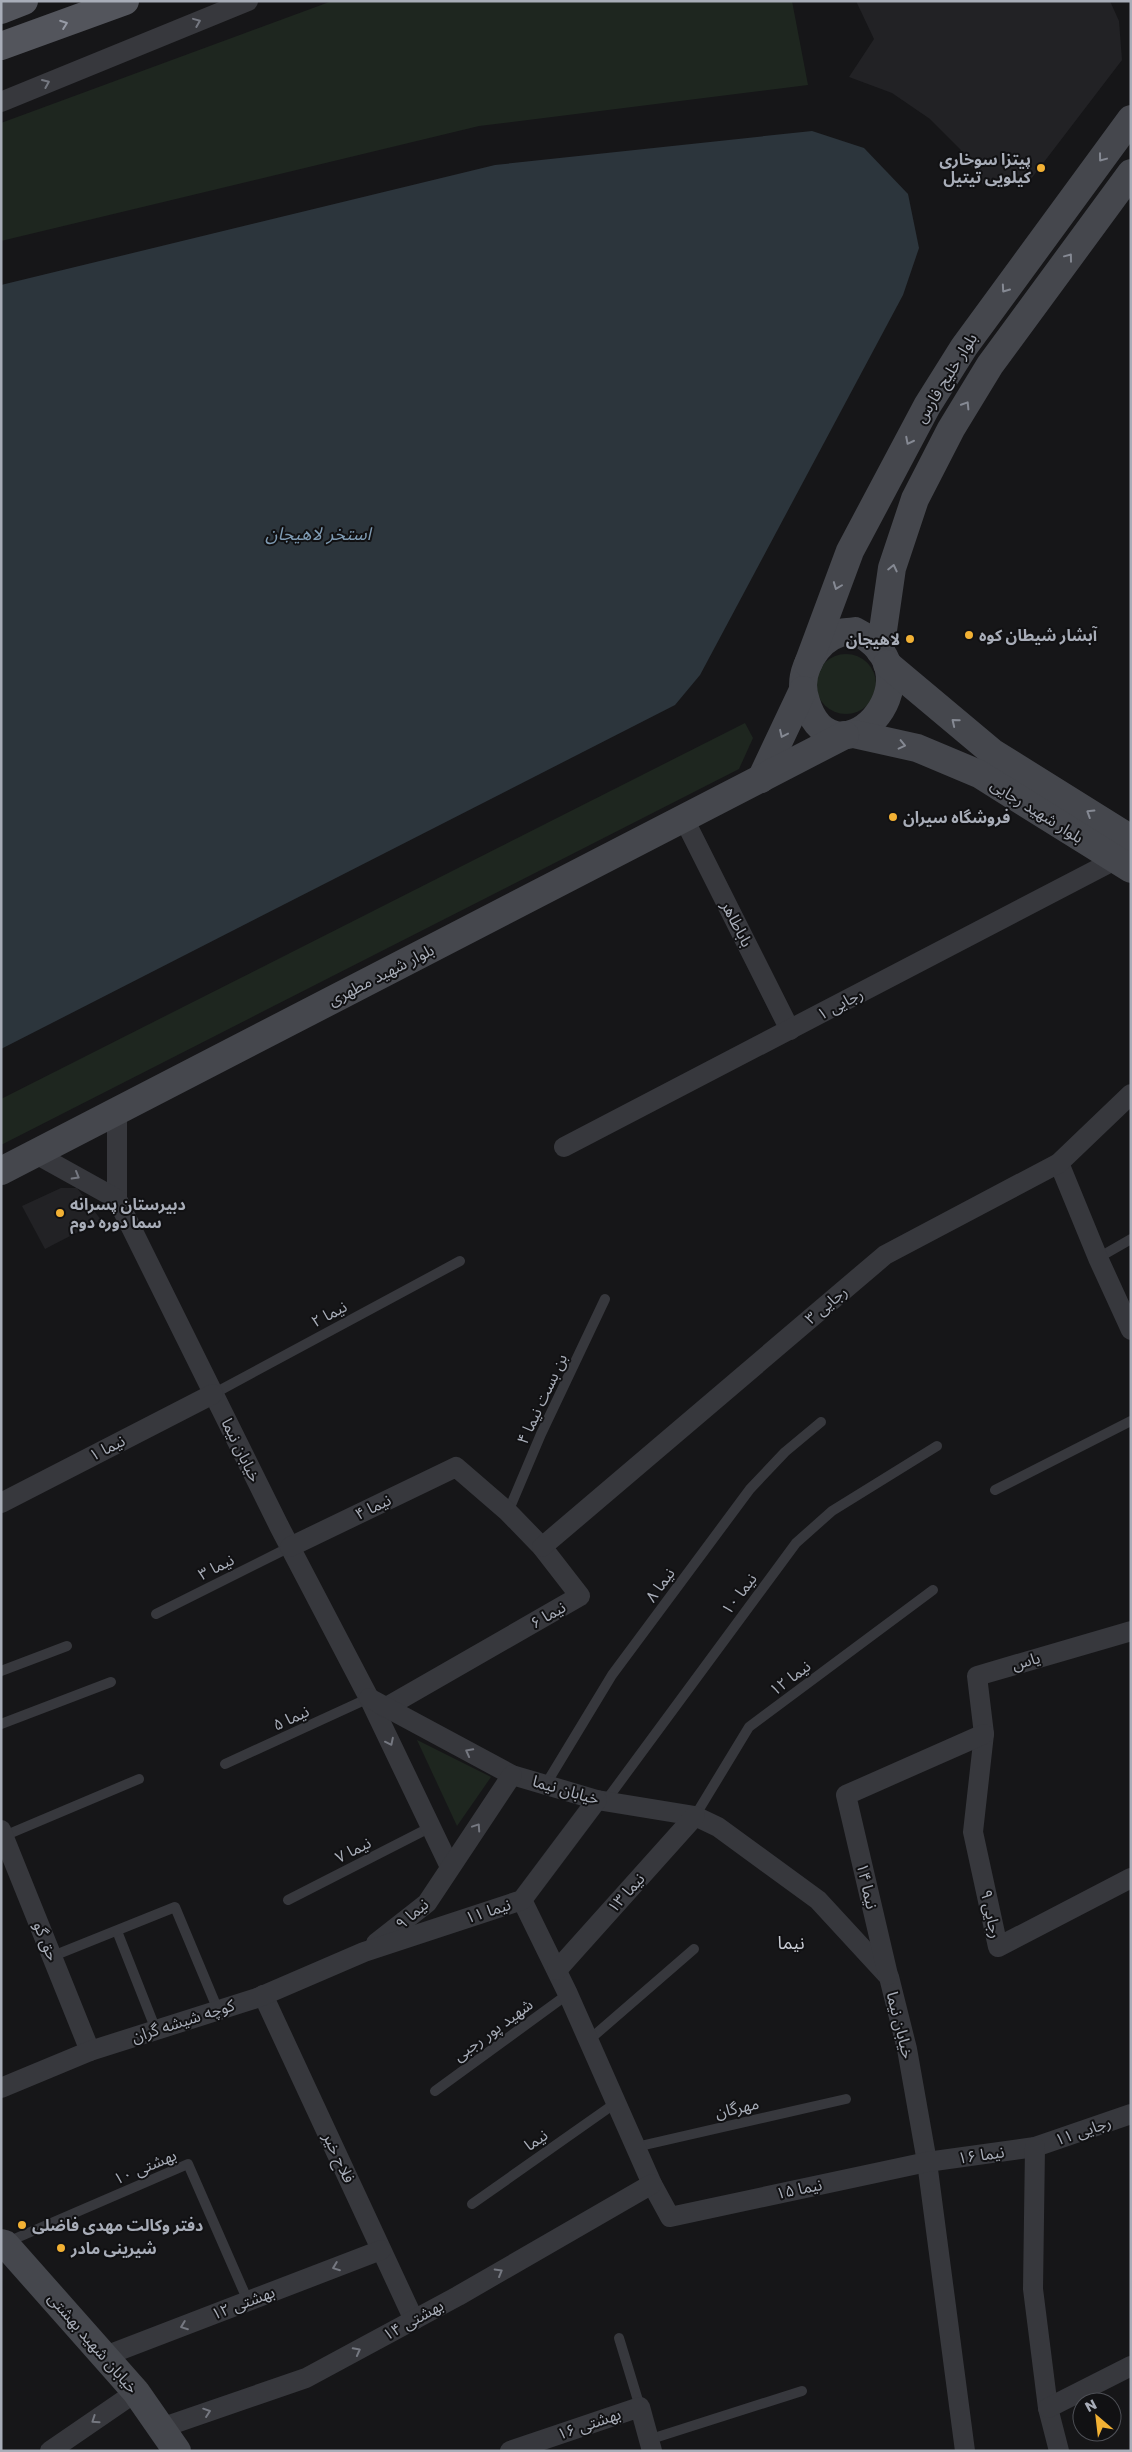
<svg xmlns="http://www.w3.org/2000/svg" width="1132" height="2452" viewBox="0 0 1132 2452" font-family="Poppins,'Noto Sans Arabic',sans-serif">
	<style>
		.built { fill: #222225 }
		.green { fill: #1e261f }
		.water { fill: #2c353c }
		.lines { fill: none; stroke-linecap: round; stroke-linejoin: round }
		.lane { stroke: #37383d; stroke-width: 10 }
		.street { stroke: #37383d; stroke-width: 20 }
		.secondary { stroke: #45474d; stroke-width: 28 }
		.primary { stroke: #53555c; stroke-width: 28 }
		.oneway { stroke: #757881 }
		.oneway2 { stroke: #979ba6 }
		.oneway3 { stroke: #858993 }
		.poi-dot { fill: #f2b134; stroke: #111113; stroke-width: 2 }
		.labels { text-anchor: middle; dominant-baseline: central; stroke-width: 4; stroke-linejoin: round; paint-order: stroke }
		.poi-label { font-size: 16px; font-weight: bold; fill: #a8adb8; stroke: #111113; text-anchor: start }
		.street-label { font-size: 16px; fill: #a8adb8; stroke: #111113 }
		.water-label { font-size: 18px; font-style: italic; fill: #7f9bb3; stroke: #111113 }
		.neighbourhood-label { font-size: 18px; fill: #c9ccd4; stroke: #111113 }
	</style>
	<rect width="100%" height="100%" fill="#161618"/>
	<g class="built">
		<polygon points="856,1 1110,1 1119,21 1122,60 1031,179 984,186 960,149 930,119 892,93 849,77 874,39"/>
		<polygon points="61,1188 77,1188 101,1220 45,1249 22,1206"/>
	</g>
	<g class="green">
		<polygon points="332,1 792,1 808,85 479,126 1,241 1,123"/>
		<circle cx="846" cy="684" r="30"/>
		<polygon points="745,723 753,738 739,769 1,1145 1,1099"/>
		<polygon points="417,1740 491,1777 457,1826"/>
	</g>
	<polygon class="water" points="812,131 864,148 908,194 919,248 903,295 700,675 675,705 1,1049 1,285 495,165"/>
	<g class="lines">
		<g class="lane">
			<polyline points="1098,1258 1131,1239"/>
			<polyline points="213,1394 460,1261"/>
			<polyline points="995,1490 1131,1421"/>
			<polyline points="508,1512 541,1434 605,1299"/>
			<polyline points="156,1614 290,1547"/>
			<polyline points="1,1671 67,1646"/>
			<polyline points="1,1724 111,1682"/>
			<polyline points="225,1764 369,1698"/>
			<polyline points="546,1784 612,1675 750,1489 785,1452 821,1422"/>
			<polyline points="605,1802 796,1543 832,1511 937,1446"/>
			<polyline points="695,1816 749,1727 933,1590"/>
			<polyline points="4,1836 139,1779"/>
			<polyline points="288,1900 431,1827"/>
			<polyline points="117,1931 156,2030"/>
			<polyline points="53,1956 175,1907 218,2010"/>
			<polyline points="589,2040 694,1949"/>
			<polyline points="435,2091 568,1994"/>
			<polyline points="636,2147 846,2099"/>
			<polyline points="472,2204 617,2102"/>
			<polyline points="5,2243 188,2164 248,2301"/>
			<polyline points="619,2338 640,2407"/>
			<polyline points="648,2440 802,2391"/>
		</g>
		<g class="street">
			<polyline points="1,102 248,1"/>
			<polyline points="684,819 790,1030"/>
			<polyline points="117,1112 117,1199 279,1526 369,1698 450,1867"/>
			<polyline points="564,1147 1115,860"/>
			<polyline points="36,1154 117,1199"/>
			<polyline points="1059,1163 1098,1258 1131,1330"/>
			<polyline points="1,1503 213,1394"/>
			<polyline points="290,1547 456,1467 508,1512 542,1547 580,1596 385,1708"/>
			<polyline points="542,1547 885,1255 1059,1163 1131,1094"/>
			<polyline points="1131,1631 977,1676 984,1734 973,1832 998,1947 1131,1878"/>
			<polyline points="369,1698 512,1775 597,1800 695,1816 718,1827 818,1900 889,1977 907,2049 927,2162 965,2451"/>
			<polyline points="1,1830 90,2051"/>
			<polyline points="522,1900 568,1994 652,2184 670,2217 927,2162 1035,2147 1131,2114"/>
			<polyline points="376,1943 427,1903 512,1775"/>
			<polyline points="557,1970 695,1816"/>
			<polyline points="888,1975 846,1795 984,1734"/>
			<polyline points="263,1995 414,2320"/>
			<polyline points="1,2088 90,2051 257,1998 364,1952 522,1900 597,1800"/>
			<polyline points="1035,2147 1033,2289 1048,2408 1059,2451"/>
			<polyline points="105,2356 381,2250"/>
			<polyline points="1048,2408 1131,2366"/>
			<polyline points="161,2428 306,2378 458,2296 652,2184"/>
			<polyline points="50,2451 136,2392"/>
			<polyline points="510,2451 640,2407 652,2451"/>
		</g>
		<g class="secondary">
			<path d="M855,631C948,677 829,799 804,694C799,670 817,640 840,633C845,632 851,632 855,631Z"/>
			<polyline points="880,651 892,568 915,499 951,429 990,365 1131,173"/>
			<polyline points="808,664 850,551 927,406 964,347 1131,119"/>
			<polyline points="887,664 992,752 1131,839"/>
			<polyline points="854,734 917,748 979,774 1131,869"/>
			<polyline points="761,779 803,690"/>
			<polyline points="1,1171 845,735"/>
			<polyline points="1,2243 5,2244 136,2392 177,2451"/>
		</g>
		<g class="primary">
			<polyline points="1,10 24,1"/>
			<polyline points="1,46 125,1"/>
		</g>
	</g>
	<defs><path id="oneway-chevron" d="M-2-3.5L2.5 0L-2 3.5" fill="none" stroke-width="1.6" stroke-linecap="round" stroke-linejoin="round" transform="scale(1.25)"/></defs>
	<g class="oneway">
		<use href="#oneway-chevron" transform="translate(197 22) rotate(-22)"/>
		<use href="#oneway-chevron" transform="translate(46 83) rotate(-23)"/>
		<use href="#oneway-chevron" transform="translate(76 1176) rotate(30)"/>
		<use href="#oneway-chevron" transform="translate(390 1742) rotate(64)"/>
		<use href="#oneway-chevron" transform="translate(469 1752) rotate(-152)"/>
		<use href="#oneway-chevron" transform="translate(477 1827) rotate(-56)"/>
		<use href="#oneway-chevron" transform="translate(336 2267) rotate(159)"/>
		<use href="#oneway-chevron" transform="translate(499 2272) rotate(-30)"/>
		<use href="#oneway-chevron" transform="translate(184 2326) rotate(159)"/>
		<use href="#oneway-chevron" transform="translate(357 2351) rotate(-28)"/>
		<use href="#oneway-chevron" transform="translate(207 2412) rotate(-19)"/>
		<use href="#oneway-chevron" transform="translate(95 2420) rotate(146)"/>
	</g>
	<use class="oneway2" href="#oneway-chevron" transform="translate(64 24) rotate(-20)"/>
	<g class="oneway3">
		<use href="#oneway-chevron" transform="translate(1102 158) rotate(127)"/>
		<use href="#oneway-chevron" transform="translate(1069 257) rotate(-53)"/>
		<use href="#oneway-chevron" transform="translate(1005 289) rotate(125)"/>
		<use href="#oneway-chevron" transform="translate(966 405) rotate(-58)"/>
		<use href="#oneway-chevron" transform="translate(909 441) rotate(117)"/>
		<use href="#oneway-chevron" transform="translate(893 568) rotate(-77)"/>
		<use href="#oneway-chevron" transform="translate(837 586) rotate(111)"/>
		<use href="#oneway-chevron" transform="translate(955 722) rotate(-141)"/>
		<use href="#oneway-chevron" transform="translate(783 734) rotate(115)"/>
		<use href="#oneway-chevron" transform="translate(902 745) rotate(13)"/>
		<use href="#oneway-chevron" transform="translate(1090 813) rotate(-148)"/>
	</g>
	<g class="poi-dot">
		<circle cx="1041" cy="168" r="5"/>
		<circle cx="969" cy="635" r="5"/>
		<circle cx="910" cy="639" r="5"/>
		<circle cx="893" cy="817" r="5"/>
		<circle cx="60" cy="1213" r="5"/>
		<circle cx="22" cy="2225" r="5"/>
		<circle cx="61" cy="2248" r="5"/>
	</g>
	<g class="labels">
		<g class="poi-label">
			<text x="1031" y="159" text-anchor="end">پیتزا سوخاری<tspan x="1031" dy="18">کیلویی تیتیل</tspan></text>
			<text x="979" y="635">آبشار شیطان کوه</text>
			<text x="900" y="639" text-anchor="end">لاهيجان</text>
			<text x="903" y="817">فروشگاه سیران</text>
			<text x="70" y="1204">دبیرستان پسرانه<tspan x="70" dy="18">سما دوره دوم</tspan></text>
			<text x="32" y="2225">دفتر وکالت مهدی فاضلی</text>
			<text x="71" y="2248">شیرینی مادر</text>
		</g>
		<g class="street-label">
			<text transform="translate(946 378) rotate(-58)">بلوار خلیج فارس</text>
			<text transform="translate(1037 811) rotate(32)">بلوار شهید رجایی</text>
			<text transform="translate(737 924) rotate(63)">باباطاهر</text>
			<text transform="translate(381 975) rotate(-27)">بلوار شهید مطهری</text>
			<text transform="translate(840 1004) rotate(-28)">رجایی ۱</text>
			<text transform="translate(826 1305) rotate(-40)">رجایی ۳</text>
			<text transform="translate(329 1314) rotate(-28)">نیما ۲</text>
			<text transform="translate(542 1399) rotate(-65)">بن بست نیما ۴</text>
			<text transform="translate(107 1448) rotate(-27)">نیما ۱</text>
			<text transform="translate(241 1450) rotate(64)">خیابان نیما</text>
			<text transform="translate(373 1507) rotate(-26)">نیما ۴</text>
			<text transform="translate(216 1567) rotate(-27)">نیما ۳</text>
			<text transform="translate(660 1585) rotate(-54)">نیما ۸</text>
			<text transform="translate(739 1594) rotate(-53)">نیما ۱۰</text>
			<text transform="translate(548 1615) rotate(-30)">نیما ۶</text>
			<text transform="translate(1026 1661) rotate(-16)">یاس</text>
			<text transform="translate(790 1678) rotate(-37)">نیما ۱۲</text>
			<text transform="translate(291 1718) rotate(-25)">نیما ۵</text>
			<text transform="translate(566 1790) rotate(16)">خیابان نیما</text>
			<text transform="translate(353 1850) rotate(-27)">نیما ۷</text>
			<text transform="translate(867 1886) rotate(77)">نیما ۱۴</text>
			<text transform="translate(626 1893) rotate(-48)">نیما ۱۳</text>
			<text transform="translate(488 1911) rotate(-18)">نیما ۱۱</text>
			<text transform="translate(412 1914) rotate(-41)">نیما ۹</text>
			<text transform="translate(991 1914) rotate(78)">رجایی ۹</text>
			<text transform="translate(46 1941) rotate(68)">حق گو</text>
			<text transform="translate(183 2021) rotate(-18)">کوچه شیشه گران</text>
			<text transform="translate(900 2025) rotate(76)">خیابان نیما</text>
			<text transform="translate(493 2030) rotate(-36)">شهید پور رجبی</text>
			<text transform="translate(737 2108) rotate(-13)">مهرگان</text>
			<text transform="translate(1083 2131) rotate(-19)">رجایی ۱۱</text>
			<text transform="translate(536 2140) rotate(-35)">نیما</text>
			<text transform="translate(981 2155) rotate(-8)">نیما ۱۶</text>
			<text transform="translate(339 2158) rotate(65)">فلاح خیر</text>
			<text transform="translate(145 2167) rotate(-23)">بهشتی ۱۰</text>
			<text transform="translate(799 2189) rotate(-12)">نیما ۱۵</text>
			<text transform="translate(243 2303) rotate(-21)">بهشتی ۱۲</text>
			<text transform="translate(413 2320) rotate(-29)">بهشتی ۱۴</text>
			<text transform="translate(93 2343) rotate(49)">خیابان شهید بهشتی</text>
			<text transform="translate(589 2424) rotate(-19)">بهشتی ۱۶</text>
		</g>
		<g class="water-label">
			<text x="318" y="533">استخر لاهیجان</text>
		</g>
		<g class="neighbourhood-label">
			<text x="791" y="1942">نیما</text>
		</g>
	</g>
	<rect width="1132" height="2452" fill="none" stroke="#a8adb8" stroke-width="5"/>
	<g transform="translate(1097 2417) rotate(332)"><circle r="24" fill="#111113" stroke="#4d4f55"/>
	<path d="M0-4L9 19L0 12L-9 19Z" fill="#f2b134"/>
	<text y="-8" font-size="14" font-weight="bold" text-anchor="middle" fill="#a8adb8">N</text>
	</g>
</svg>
